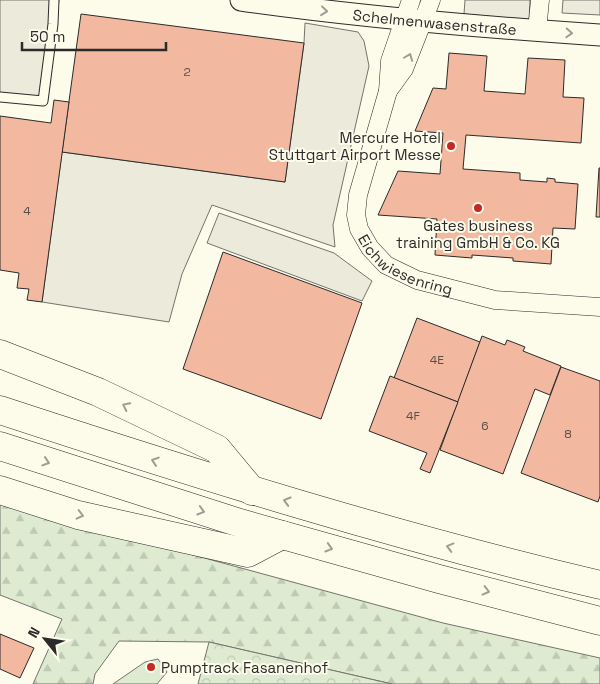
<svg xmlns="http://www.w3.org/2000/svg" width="600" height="684" viewBox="0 0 600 684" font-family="'Space Grotesk',sans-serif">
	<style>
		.forest { fill: url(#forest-firs); stroke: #74746e }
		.park { fill: url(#park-crowns); stroke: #74746e }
		.garden { fill: #deebd1; stroke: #74746e }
		.parking { fill: #eceadb; stroke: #74746e }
		.building { fill: #f2b8a0; stroke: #2b2b2b }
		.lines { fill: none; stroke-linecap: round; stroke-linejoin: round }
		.service-casing { stroke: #2b2b2b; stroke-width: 11 }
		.minor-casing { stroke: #2b2b2b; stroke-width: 19 }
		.tertiary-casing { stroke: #2b2b2b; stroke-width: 23 }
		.trunk-casing { stroke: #2b2b2b; stroke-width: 29 }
		.service { stroke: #fdfbea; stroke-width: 9 }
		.minor { stroke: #fdfbea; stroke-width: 18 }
		.tertiary { stroke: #fdfbea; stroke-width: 21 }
		.trunk { stroke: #fdfbea; stroke-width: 28 }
		.oneway { stroke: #9e9d94 }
		.poi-dot { fill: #c62828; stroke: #fdfbea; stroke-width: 2 }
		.labels { text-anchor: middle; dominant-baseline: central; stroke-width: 4; stroke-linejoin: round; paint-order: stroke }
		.number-label { font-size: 12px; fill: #5d4e48 }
		.street-label { font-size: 15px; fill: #2b2b2b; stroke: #fdfbea }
		.poi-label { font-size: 15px; fill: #2b2b2b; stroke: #fdfbea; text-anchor: end }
	</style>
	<defs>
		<pattern id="forest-firs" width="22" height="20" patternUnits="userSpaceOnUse" patternTransform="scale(1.25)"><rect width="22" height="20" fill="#deebd1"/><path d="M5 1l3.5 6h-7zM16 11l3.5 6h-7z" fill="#bfcab4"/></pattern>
		<pattern id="park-crowns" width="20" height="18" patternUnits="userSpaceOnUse" patternTransform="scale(1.25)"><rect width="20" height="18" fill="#deebd1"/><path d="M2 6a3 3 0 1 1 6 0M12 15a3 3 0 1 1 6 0" fill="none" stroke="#bfcab4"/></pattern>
	</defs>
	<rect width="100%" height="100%" fill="#fdfbea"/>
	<polygon class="forest" points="0,500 131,538 443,623 600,658 600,684 392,684 209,642 119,641 95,674 93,684 33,684 62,619 0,595"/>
	<polygon class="park" points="209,642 392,684 198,684"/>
	<polygon class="garden" points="158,659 167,672 157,684 113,684 145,662"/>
	<g class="parking">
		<polygon points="0,0 59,0 44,104 0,99"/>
		<polygon points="465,0 530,0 529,20 464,14"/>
		<polygon points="563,0 600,0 600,15 562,13"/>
		<polygon points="305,23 358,32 364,41 369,66 333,225 335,247 212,205 182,274 169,322 42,302 62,152 285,182 304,43"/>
		<polygon points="219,213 334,253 372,281 362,301 207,243"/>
	</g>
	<g class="building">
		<polygon points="81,14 304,43 285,182 62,152"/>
		<polygon points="449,53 487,56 484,91 525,94 528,58 565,60 563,97 584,98 581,143 466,135 463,169 520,173 520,180 547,182 547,178 555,179 555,182 578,184 575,229 553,228 551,264 513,261 513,258 472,255 472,258 435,255 437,219 378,215 398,171 440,174 443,133 415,131 433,88 446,89"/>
		<polygon points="54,100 69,102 42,302 27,300 29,289 17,288 19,273 0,270 0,116 51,123"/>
		<polygon points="599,168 600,168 600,217 596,217"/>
		<polygon points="223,252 362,303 321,419 183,369"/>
		<polygon points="417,318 480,342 458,402 394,378"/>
		<polygon points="482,336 505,345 507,340 515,343 525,347 523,351 561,366 550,395 535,389 503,474 440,450"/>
		<polygon points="561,367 600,381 600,496 598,502 521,473"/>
		<polygon points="390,376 458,402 430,473 420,469 427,453 369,431"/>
		<polygon points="0,634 34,648 20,678 0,669"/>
	</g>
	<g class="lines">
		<defs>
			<polyline id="service" points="0,97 43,101 53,24 54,0"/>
			<g id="minor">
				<path id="s1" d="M411,0L390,61L388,91L358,195L356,215L359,229L370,248L386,265L417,280L495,300L600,307"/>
				<polyline points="537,31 540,0"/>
				<polyline points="388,91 404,69 431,0"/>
			</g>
			<g id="tertiary">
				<path id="s2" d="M241,0C360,17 480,27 600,35"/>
			</g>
			<g id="trunk">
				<polyline points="0,354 98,392 217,449 252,491"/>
				<path d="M0,410C198,475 397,537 600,585"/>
				<polyline points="0,446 240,523 439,579 600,621"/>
				<polyline points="0,490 78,515 248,553 282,535"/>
			</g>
		</defs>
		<use href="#service" class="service-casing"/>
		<use href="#minor" class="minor-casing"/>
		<use href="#tertiary" class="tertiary-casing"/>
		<use href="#trunk" class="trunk-casing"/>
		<use href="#service" class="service"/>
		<use href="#minor" class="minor"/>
		<use href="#tertiary" class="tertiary"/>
		<use href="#trunk" class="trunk"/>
	</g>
	<defs><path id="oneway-chevron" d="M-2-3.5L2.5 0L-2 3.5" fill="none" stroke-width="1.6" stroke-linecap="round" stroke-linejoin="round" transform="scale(1.25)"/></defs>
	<g class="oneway">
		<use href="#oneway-chevron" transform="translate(324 11) rotate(6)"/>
		<use href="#oneway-chevron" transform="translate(569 33) rotate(3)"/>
		<use href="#oneway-chevron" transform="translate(409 57) rotate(-69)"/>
		<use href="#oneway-chevron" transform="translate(126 406) rotate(-154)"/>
		<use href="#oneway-chevron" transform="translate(155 461) rotate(-162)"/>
		<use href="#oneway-chevron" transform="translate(46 462) rotate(18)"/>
		<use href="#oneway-chevron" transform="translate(287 501) rotate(-164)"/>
		<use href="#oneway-chevron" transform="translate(201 511) rotate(17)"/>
		<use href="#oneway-chevron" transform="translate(80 515) rotate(14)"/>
		<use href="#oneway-chevron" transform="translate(450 547) rotate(-165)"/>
		<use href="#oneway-chevron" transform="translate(329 548) rotate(16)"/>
		<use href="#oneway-chevron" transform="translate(486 591) rotate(14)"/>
	</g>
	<g class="poi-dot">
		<circle cx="451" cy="146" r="5"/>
		<circle cx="478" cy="208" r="5"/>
		<circle cx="151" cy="667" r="5"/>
	</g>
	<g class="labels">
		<g class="number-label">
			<text x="187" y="72">2</text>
			<text x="27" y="211">4</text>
			<text x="437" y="360">4E</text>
			<text x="413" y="416">4F</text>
			<text x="485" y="426">6</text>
			<text x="568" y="434">8</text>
		</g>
		<g class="street-label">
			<text stroke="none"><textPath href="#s2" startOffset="195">Schelmenwasenstraße</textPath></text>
			<text stroke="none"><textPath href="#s1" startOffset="299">Eichwiesenring</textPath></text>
		</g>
		<g class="poi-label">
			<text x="441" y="137">Mercure Hotel<tspan x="441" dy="17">Stuttgart Airport Messe</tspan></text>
			<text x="478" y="225" text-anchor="middle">Gates business<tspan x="478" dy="17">training GmbH &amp; Co. KG</tspan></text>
			<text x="161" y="667" text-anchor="start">Pumptrack Fasanenhof</text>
		</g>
	</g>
	<g transform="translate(45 639) rotate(300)" stroke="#fdfbea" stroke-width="4" paint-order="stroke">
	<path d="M0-4L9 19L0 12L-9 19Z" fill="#2b2b2b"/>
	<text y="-8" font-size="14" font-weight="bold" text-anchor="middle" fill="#2b2b2b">N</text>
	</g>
	<path d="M22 42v8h144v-8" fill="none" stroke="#2b2b2b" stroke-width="2.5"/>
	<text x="30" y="42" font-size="15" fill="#2b2b2b" stroke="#fdfbea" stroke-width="4" paint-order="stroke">50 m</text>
</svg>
